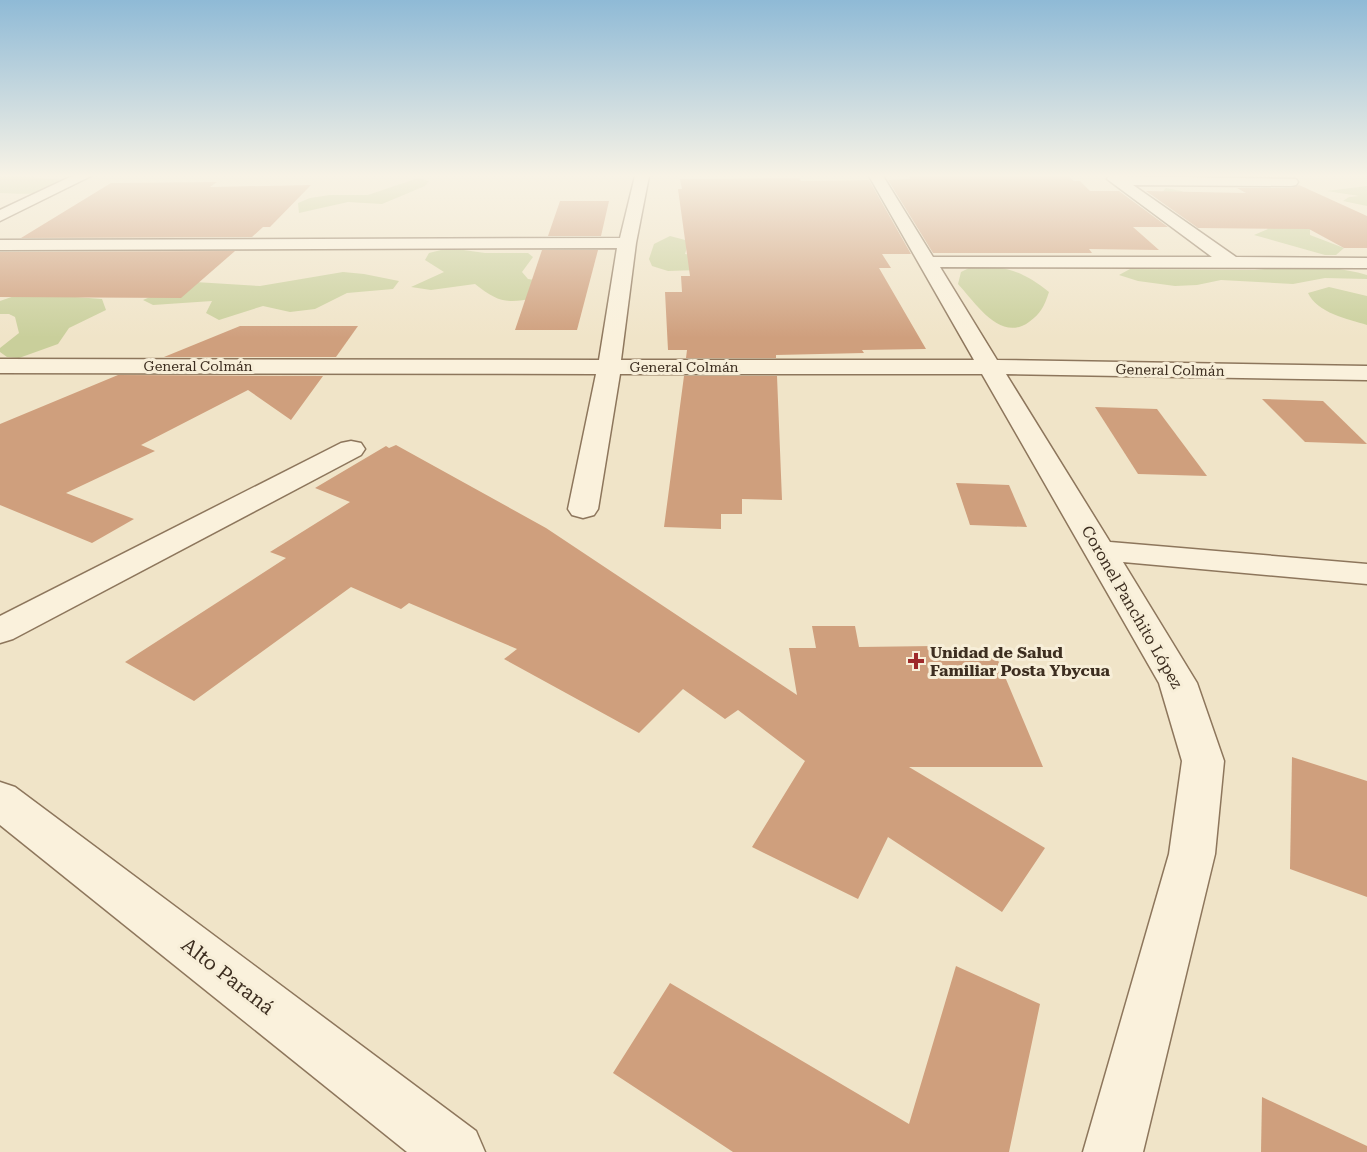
<svg xmlns="http://www.w3.org/2000/svg" width="1367" height="1152" viewBox="0 0 1367 1152" font-family="'Roboto Serif',serif">
	<style>
		.green { fill: #c9cf9b }
		.building { fill: #cf9f7d }
		.lines { fill: none; stroke-linecap: round; stroke-linejoin: round }
		.street-casing { stroke: #8d765c; stroke-width: 3 }
		.street { fill: #faf1dc; fill-rule: evenodd }
		.poi-dot { fill: #9e2a2b; stroke: #f7eed8; stroke-width: 2 }
		.labels { text-anchor: middle; dominant-baseline: central; stroke-width: 6; stroke-linejoin: round; paint-order: stroke }
		.far-street-label { font-size: 14px; fill: #3d2e20; stroke: #f7eed8 }
		.street-label { font-size: 16px; fill: #3d2e20; stroke: #f7eed8 }
		.poi-label { font-size: 16px; font-weight: bold; fill: #3d2e20; stroke: #f7eed8; text-anchor: start }
		.near-street-label { font-size: 20px; fill: #3d2e20; stroke: #f7eed8 }
	</style>
	<rect width="100%" height="100%" fill="#f0e4c8"/>
	<g class="green">
		<path d="M15,176L65,180C41,197 29,194 0,193V177Z"/>
		<polygon points="418,178 429,181 425,186 382,204 348,202 299,213 298,203 310,198 330,195 368,195"/>
		<polygon points="1367,186 1367,206 1343,201 1349,197 1359,196 1327,191"/>
		<polygon points="1166,188 1181,191 1196,198 1310,225 1310,235 1344,248 1336,255 1325,255 1254,235 1268,229 1261,223 1158,197"/>
		<polygon points="670,236 689,241 685,254 706,257 699,270 668,271 652,266 649,259 654,244"/>
		<path d="M449,248L485,253H528L533,257L522,272L528,279L548,282L535,298C506,304 498,302 475,284L431,290L411,287L444,272L425,260L429,253Z"/>
		<path d="M973,266C1006,266 1023,271 1049,292C1044,307 1041,313 1029,322C1000,343 975,302 958,284L961,272Z"/>
		<path d="M1293,266C1318,266 1343,268 1367,275V279L1325,278L1293,284L1221,280L1197,285L1175,286L1138,281L1119,275L1130,269L1255,270Z"/>
		<polygon points="343,272 364,274 399,281 393,289 347,293 315,309 290,312 263,306 219,320 206,313 212,301 153,305 143,300 171,288 195,282 260,286"/>
		<path d="M1329,287L1367,296V325C1348,319 1317,313 1308,293Z"/>
		<polygon points="23,293 102,299 106,310 69,328 58,344 19,358 7,357 0,352 0,348 19,333 15,317 9,314 0,314 0,301"/>
	</g>
	<g class="building">
		<polygon points="909,176 1068,176 1074,181 1080,181 1090,191 1119,191 1168,227 1133,227 1159,250 1089,249 1092,253 933,253 888,180 910,179"/>
		<polygon points="800,178 801,181 869,180 911,254 882,254 891,268 879,268 926,349 862,350 864,353 776,355 776,358 686,358 687,350 668,350 665,292 682,292 681,276 690,276 678,189 682,189 680,179"/>
		<polygon points="217,182 210,187 311,185 270,227 263,227 252,237 21,238 111,183"/>
		<polygon points="1299,185 1367,216 1367,248 1344,248 1309,229 1198,228 1146,191 1246,193 1237,188 1291,188"/>
		<polygon points="560,201 609,201 601,236 548,236"/>
		<polygon points="542,250 598,250 577,330 515,330"/>
		<polygon points="235,251 181,298 0,297 0,252"/>
		<polygon points="240,326 358,326 336,357 164,357"/>
		<polygon points="118,375 323,376 291,420 248,390 141,445 155,451 66,493 134,519 92,543 0,505 0,424"/>
		<polygon points="684,376 777,376 782,500 742,499 742,514 721,514 721,529 664,527"/>
		<polygon points="1262,399 1323,401 1367,444 1305,442"/>
		<polygon points="1095,407 1157,409 1207,476 1138,474"/>
		<polygon points="396,445 546,528 797,695 789,648 816,648 812,626 855,626 859,647 934,646 937,654 995,653 1043,767 909,767 1045,848 1002,912 888,837 858,899 752,847 805,761 738,710 725,719 683,689 639,733 504,659 517,649 409,603 401,609 351,587 194,701 125,662 286,558 270,552 350,502 315,488 386,446 389,448"/>
		<polygon points="956,483 1009,485 1027,527 970,525"/>
		<polygon points="1292,757 1367,781 1367,897 1290,869"/>
		<polygon points="956,966 1040,1004 1009,1152 733,1152 613,1073 670,983 909,1124"/>
		<polygon points="1262,1097 1367,1146 1367,1152 1261,1152"/>
	</g>
	<g class="lines">
		<defs>
			<g id="street">
				<polygon points="72,176 91,176 0,221 0,210"/>
				<polygon points="635,176 649,176 636,243 621,360 974,360 869,176 883,176 933,257 1212,257 1107,179 1109,176 1119,176 1296,179 1298,182 1296,185 1291,186 1133,185 1236,257 1367,258 1367,268 940,267 997,360 1367,366 1367,380 1006,374 1110,542 1367,564 1367,584 1123,562 1197,683 1224,761 1215,854 1143,1152 1083,1152 1169,854 1182,761 1159,683 982,374 620,374 598,509 594,515 583,518 572,515 568,509 596,374 0,373 0,359 599,360 617,248 0,250 0,240 620,238"/>
				<polygon points="351,441 361,443 365,449 361,455 13,639 0,643 0,616 341,443"/>
				<polygon points="0,782 15,787 476,1131 485,1152 407,1152 0,825"/>
			</g>
		</defs>
		<use href="#street" class="street-casing"/>
		<use href="#street" class="street"/>
	</g>
	<linearGradient id="sky" x2="0" y2="1"><stop stop-color="#8fbad6"/><stop offset="0.52" stop-color="#f8f3e6"/><stop offset="1" stop-color="#f8f3e6" stop-opacity="0"/></linearGradient>
	<rect width="1367" height="338" fill="url(#sky)"/>
	<path class="poi-dot" d="M913 652h6v6h6v6h-6v6h-6v-6h-6v-6h6z"/>
	<g class="labels">
		<g class="far-street-label">
			<text x="198" y="366">General Colmán</text>
			<text x="684" y="367">General Colmán</text>
			<text transform="translate(1170 370) rotate(1)">General Colmán</text>
		</g>
		<g class="street-label">
			<text transform="translate(1132 607) rotate(60)">Coronel Panchito López</text>
		</g>
		<g class="poi-label">
			<text x="930" y="652">Unidad de Salud<tspan x="930" dy="18">Familiar Posta Ybycua</tspan></text>
		</g>
		<g class="near-street-label">
			<text transform="translate(228 976) rotate(38)">Alto Paraná</text>
		</g>
	</g>
</svg>
